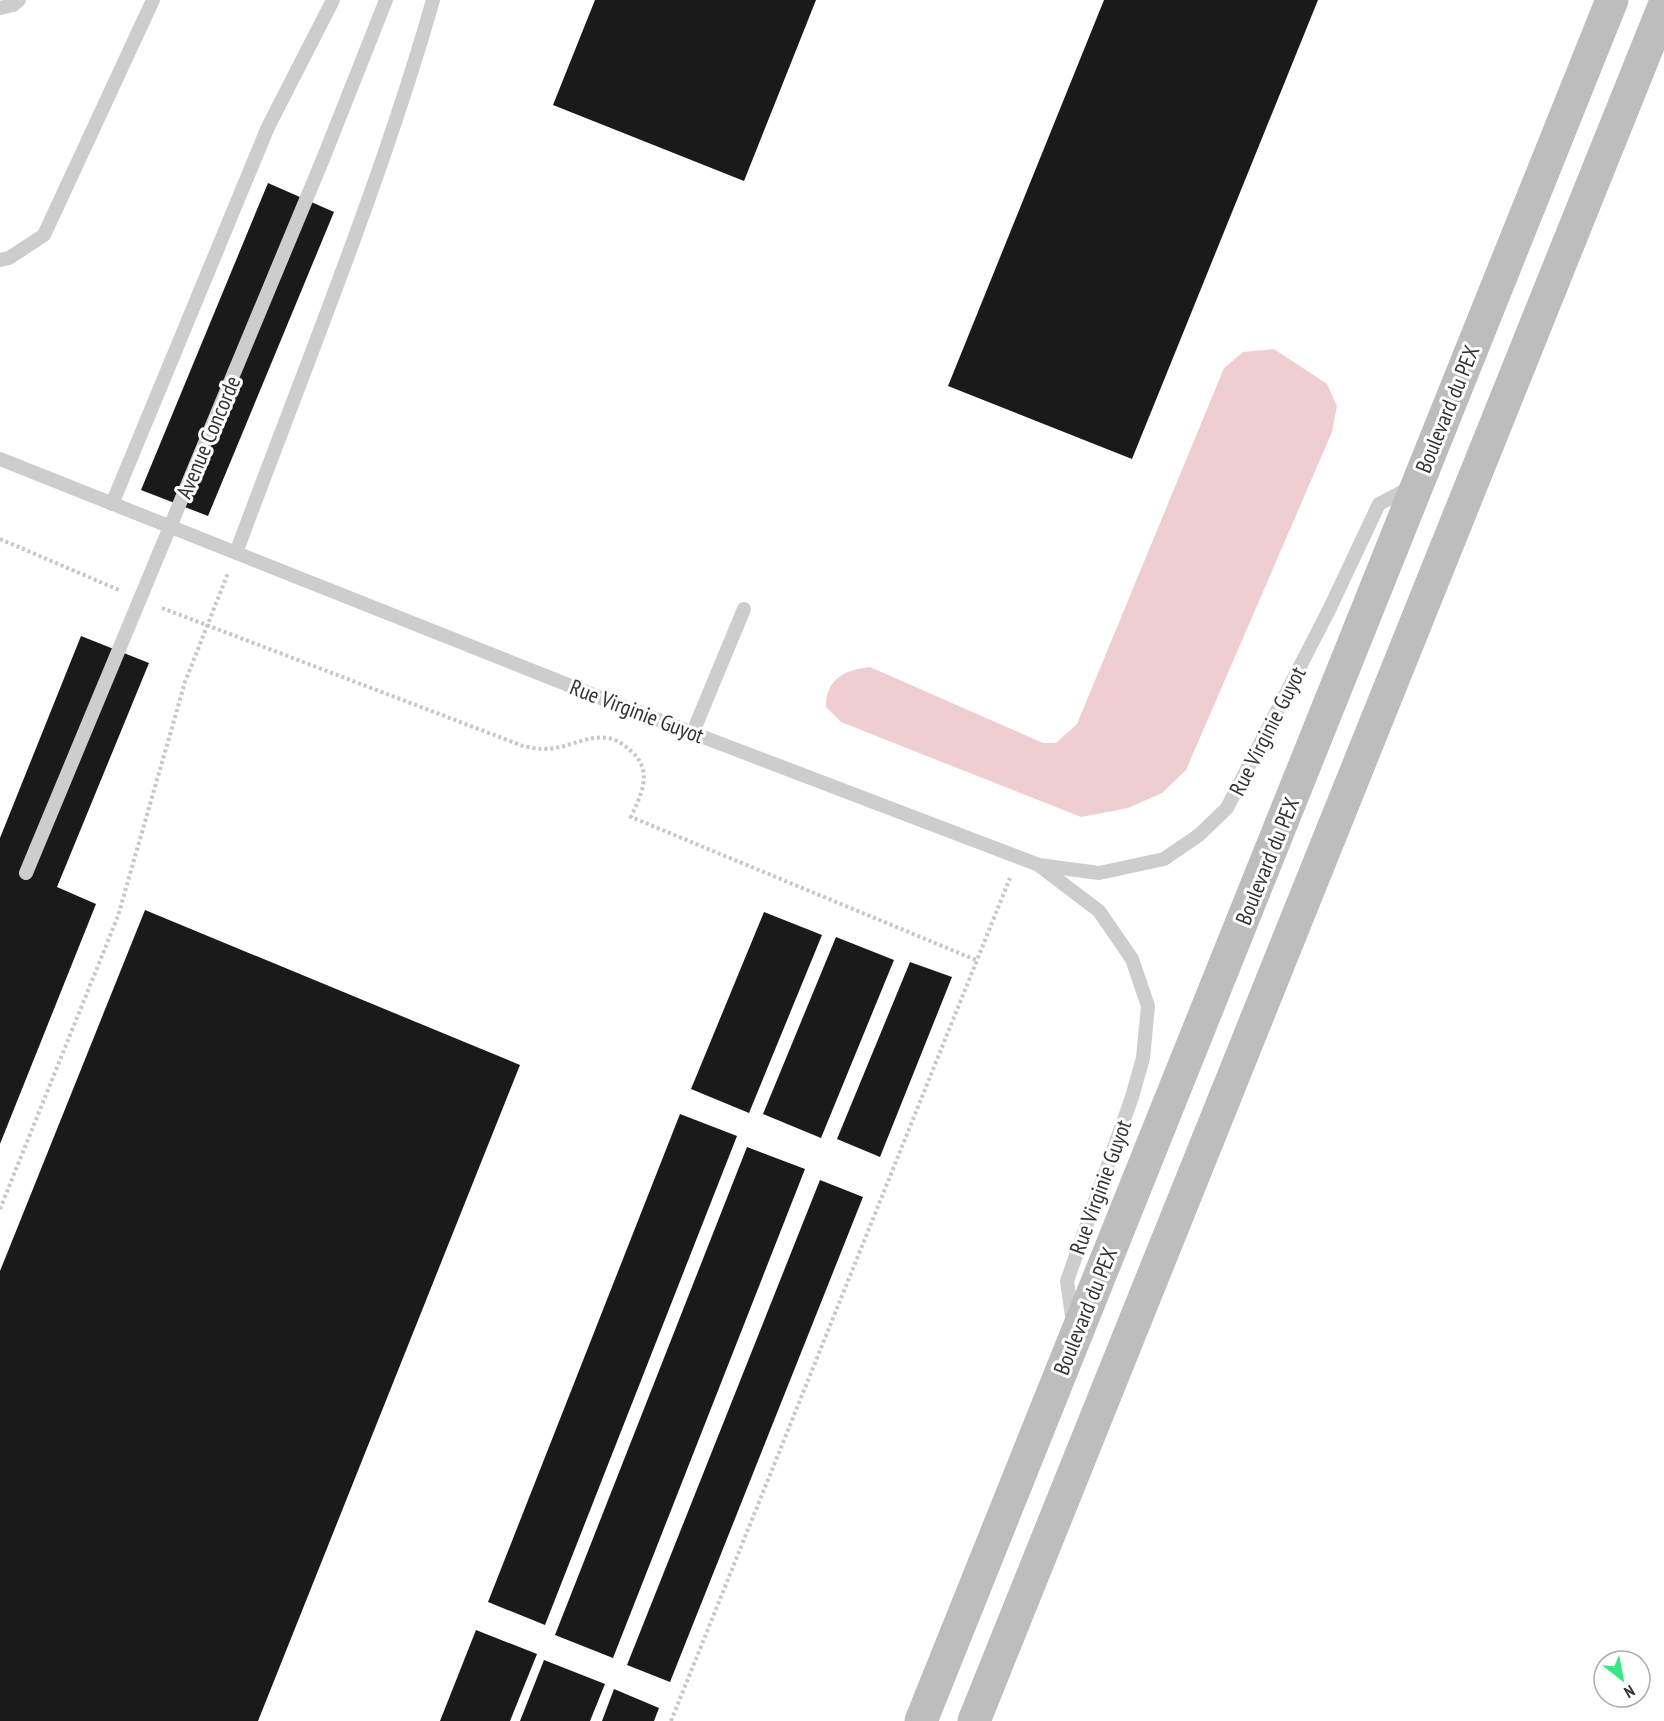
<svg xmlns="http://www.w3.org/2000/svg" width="1664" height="1721" viewBox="0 0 1664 1721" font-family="'PT Sans Narrow',sans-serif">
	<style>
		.water { fill: #efced2 }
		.building { fill: #1a1a1a }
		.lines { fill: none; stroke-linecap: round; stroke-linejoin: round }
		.path { stroke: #c7c7c7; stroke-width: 4; stroke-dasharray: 3 3; stroke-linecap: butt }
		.service { stroke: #cdcdcd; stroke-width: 14 }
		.secondary { stroke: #bdbdbd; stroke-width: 33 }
		.service-bridge { stroke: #cdcdcd; stroke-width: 14 }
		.labels { text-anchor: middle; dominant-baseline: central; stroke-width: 6; stroke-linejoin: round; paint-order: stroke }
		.street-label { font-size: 22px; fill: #333; stroke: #fff }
	</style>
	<rect width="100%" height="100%" fill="#fff"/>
	<path class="water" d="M1274,349L1327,384L1337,406L1332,432L1186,770L1162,793L1128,808L1081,817L841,722L826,707C826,678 845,670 870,667L1043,743H1056L1077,724L1224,368L1243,352Z"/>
	<g class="building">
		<polygon points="595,0 816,0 744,181 553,105"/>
		<polygon points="1104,0 1318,0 1132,459 948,386"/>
		<polygon points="268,183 334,212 208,516 141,490"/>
		<polygon points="81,636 149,663 57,887 96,904 0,1144 0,838"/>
		<polygon points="145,910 520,1065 258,1721 0,1721 0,1271"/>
		<polygon points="764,912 822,935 749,1113 691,1089"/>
		<polygon points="836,937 894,960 821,1138 763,1114"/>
		<polygon points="910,962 952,977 880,1157 837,1139"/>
		<polygon points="680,1114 737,1136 545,1625 488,1602"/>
		<polygon points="747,1147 805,1169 613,1658 555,1635"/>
		<polygon points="820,1180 863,1197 670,1682 627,1665"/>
		<polygon points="476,1630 537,1654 510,1721 440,1721"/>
		<polygon points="544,1660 605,1684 590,1721 520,1721"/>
		<polygon points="614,1689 659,1708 654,1721 602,1721"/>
	</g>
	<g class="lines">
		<g class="path">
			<polyline points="0,539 119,590"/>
			<path d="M162,608L523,746C529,747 536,749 541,749C577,750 601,720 633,753C653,772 641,795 631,817L976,960"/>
			<polyline points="0,1209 118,916 185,682 228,573"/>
			<polyline points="671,1721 1010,878"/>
		</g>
		<g class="service">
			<polyline points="0,8 13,5 19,0"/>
			<polyline points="323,159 386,0"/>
			<polyline points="0,260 9,258 44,235 153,0"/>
			<polyline points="0,459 601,698 1039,865 1099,873 1164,859 1199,835 1227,808 1329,610 1379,504 1412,487"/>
			<polyline points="112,504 268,127 333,0"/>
			<path d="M236,553C303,371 380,186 433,0"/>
			<polyline points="693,732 744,609"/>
			<polyline points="1041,867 1099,911 1132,959 1148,1006 1143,1058 1132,1097 1067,1281 1073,1323"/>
		</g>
		<g class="secondary">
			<polyline points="921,1721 1612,0"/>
			<polyline points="974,1721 1664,6"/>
		</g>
		<polyline class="service-bridge" points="26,873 323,159"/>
	</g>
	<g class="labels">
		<g class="street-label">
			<text transform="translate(1447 409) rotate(-68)">Boulevard du PEX</text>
			<text transform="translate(208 437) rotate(-67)">Avenue Concorde</text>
			<text transform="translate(637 711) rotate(21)">Rue Virginie Guyot</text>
			<text transform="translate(1267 731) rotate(-63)">Rue Virginie Guyot</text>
			<text transform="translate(1267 861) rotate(-68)">Boulevard du PEX</text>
			<text transform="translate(1100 1187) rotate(-70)">Rue Virginie Guyot</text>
			<text transform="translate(1085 1311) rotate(-68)">Boulevard du PEX</text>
		</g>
	</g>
	<g transform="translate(1622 1679) rotate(149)"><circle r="28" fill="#ffffff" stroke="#adadad" stroke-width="1.5"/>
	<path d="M0-4.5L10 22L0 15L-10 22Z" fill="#35ea82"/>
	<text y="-9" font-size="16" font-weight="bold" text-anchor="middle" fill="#333333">N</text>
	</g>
</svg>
